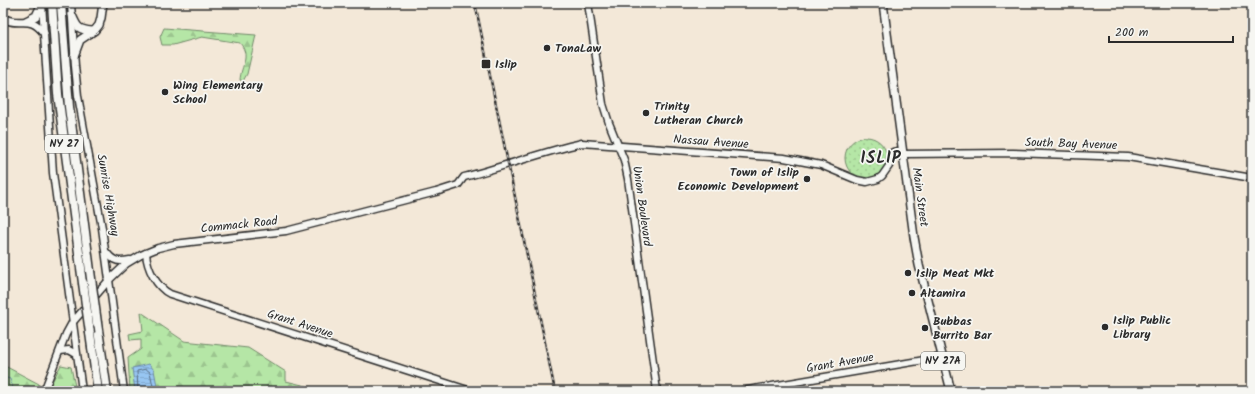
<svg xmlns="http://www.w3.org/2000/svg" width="1255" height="394" viewBox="0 0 1255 394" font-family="Kalam,sans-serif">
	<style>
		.grass { fill: url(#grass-dots); stroke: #708868 }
		.forest { fill: url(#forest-firs); stroke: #708868 }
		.water { fill: url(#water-rules); stroke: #6c88a2 }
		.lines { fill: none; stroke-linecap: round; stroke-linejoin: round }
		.shore { stroke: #56697b; stroke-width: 1 }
		.stream { stroke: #6c88a2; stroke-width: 1 }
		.secondary-casing { stroke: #2b2b2b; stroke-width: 9 }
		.primary-casing { stroke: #2b2b2b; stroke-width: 10 }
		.highway-casing { stroke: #2b2b2b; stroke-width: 11 }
		.secondary { stroke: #f6f6f2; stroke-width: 6 }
		.primary { stroke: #f6f6f2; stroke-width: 7 }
		.highway { stroke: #f6f6f2; stroke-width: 8 }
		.rail-casing { stroke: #2b2b2b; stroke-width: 2.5 }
		.rail { stroke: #f6f6f2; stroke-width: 1; stroke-dasharray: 3; stroke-linecap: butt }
		.highway-bridge-casing { stroke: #2b2b2b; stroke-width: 11; stroke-linecap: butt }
		.highway-bridge { stroke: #f6f6f2; stroke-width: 8 }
		.poi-dot { fill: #2b2b2b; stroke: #f6f6f2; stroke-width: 1.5 }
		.labels { text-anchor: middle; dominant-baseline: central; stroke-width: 3.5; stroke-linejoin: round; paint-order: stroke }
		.shield { fill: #f6f6f2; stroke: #686867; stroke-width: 1 }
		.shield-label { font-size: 11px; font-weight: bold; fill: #2b2b2b }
		.poi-label { font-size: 12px; font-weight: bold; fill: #2b2b2b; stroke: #f6f6f2; text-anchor: start }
		.street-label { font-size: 12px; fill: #2b2b2b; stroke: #f6f6f2 }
		.district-label { font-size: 16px; font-weight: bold; letter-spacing: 1px; fill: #2b2b2b; stroke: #f6f6f2 }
	</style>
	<defs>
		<pattern id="grass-dots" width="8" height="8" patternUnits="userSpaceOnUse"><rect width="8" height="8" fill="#b5e6a6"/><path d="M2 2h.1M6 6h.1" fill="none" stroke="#9cc58f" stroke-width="1.8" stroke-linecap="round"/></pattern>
		<pattern id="forest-firs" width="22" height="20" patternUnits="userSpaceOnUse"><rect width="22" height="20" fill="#b5e6a6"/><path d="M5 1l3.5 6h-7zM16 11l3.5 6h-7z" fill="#9cc58f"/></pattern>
		<pattern id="water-rules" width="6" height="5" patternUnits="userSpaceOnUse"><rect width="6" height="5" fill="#97c6f2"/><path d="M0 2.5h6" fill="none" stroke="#82aad0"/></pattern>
	</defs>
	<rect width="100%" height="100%" fill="#f3e8d8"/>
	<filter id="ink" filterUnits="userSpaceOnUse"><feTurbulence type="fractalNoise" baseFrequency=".025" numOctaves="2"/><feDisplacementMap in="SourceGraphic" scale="8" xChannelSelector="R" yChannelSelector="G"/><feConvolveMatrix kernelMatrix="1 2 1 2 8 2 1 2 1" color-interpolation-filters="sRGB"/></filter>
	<g filter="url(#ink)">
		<circle class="grass" cx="866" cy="158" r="21"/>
		<g class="forest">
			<path d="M164,28L256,35L247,74L243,81L240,80C241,65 251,57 240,43L202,37L173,45H162L160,37Z"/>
			<polygon points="141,312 184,341 248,348 286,372 286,381 327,391 130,391 128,358 141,349 141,339 130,340 129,334 143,331"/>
			<polygon points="3,365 39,384 37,391 3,391"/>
			<polygon points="61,365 71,367 76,391 47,391"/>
		</g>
		<polygon class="water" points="149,364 154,370 158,391 135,391 132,368"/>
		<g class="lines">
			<polyline class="shore" points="138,391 137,371 146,369 150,372 154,391"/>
			<polyline class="stream" points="3,380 7,378 10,379 13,388 24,391"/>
			<defs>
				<g id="secondary">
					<polyline points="42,3 53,173 82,391"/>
					<polyline points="71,3 75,66 78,96 102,228 124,391"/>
					<polyline points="588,3 603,104 609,123 624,160 628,179 657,391"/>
					<path d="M107,253C114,262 119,262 130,260"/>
					<path d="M146,253C147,268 156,287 170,294L471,391"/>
					<polyline points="60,351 69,350 76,354"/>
					<path d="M44,391L66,334L72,323L109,280L126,264L141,255L158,248L174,244L286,231L436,192L458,185L464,177C503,167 542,152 582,143L784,158L821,165L857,180L867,182L878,179L882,176L889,166L891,155L893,152L898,151L903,154L1013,153L1128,157L1252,178"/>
					<polyline points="742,391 942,357"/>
				</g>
				<g id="primary">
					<polyline points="883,3 914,237 919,265 951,391"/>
					<path d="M72,15C77,27 78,30 92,31"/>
					<path d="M3,18C19,28 30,13 44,33"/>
					<polyline points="26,21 36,16 42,3"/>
					<polyline points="74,56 80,40 95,30 99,25 101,18 103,3"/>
				</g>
				<g id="highway">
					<polyline points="52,3 58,94 83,283"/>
					<polyline points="61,3 69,107 90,271"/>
					<polyline points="97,323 107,391"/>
					<polyline points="90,333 98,391"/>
				</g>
			</defs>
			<use href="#secondary" class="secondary-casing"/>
			<use href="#primary" class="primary-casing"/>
			<use href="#highway" class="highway-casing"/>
			<use href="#secondary" class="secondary"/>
			<use href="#primary" class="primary"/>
			<use href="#highway" class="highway"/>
			<defs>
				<polyline id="rail" points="475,3 555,391"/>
			</defs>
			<use href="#rail" class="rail-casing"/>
			<use href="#rail" class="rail"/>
			<defs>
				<g id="highway-bridge">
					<polyline points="90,271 97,323"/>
					<polyline points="83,283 90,333"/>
				</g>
			</defs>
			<use href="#highway-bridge" class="highway-bridge-casing"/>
			<use href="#highway-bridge" class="highway-bridge"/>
		</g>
	</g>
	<g class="poi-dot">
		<circle cx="547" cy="48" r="4"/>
		<rect x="481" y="59" width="10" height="10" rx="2"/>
		<circle cx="165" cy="92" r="4"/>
		<circle cx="646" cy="113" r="4"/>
		<circle cx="807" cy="179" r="4"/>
		<circle cx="908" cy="273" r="4"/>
		<circle cx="912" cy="293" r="4"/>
		<circle cx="1105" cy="327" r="4"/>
		<circle cx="925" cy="328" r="4"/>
	</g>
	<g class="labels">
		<g class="shield">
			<rect x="45" y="135" width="38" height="18" rx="3"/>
			<rect x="921" y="352" width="44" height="18" rx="3"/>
		</g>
		<g class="shield-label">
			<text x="64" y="144">NY 27</text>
			<text x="943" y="361">NY 27A</text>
		</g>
		<g class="poi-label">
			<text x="555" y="48">TonaLaw</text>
			<text x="495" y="64">Islip</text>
			<text x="173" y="85">Wing Elementary<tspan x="173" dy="14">School</tspan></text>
			<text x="654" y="106">Trinity<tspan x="654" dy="14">Lutheran Church</tspan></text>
			<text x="799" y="172" text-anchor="end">Town of Islip<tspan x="799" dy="14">Economic Development</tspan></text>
			<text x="916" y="273">Islip Meat Mkt</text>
			<text x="920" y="293">Altamira</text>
			<text x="1113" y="320">Islip Public<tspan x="1113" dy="14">Library</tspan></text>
			<text x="933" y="321">Bubbas<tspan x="933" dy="14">Burrito Bar</tspan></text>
		</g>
		<g class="street-label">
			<text transform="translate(711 142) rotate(4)">Nassau Avenue</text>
			<text transform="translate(1071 144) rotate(2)">South Bay Avenue</text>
			<text transform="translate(108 195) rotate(80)">Sunrise Highway</text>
			<text transform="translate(920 197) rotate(82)">Main Street</text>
			<text transform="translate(642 206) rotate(82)">Union Boulevard</text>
			<text transform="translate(239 225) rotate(-6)">Commack Road</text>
			<text transform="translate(300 324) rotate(18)">Grant Avenue</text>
			<text transform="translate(840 363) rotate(-10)">Grant Avenue</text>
		</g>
		<g class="district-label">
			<text x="881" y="158">ISLIP</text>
		</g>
	</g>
	<rect width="1255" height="394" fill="none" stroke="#f6f6f2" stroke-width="16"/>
	<rect x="8" y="8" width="1239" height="378" fill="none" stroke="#2b2b2b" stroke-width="1.5" filter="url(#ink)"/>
	<path d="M1109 36v6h124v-6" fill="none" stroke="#2b2b2b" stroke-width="2"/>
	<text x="1115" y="36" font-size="12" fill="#2b2b2b" stroke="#f6f6f2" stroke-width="3" paint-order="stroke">200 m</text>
</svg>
